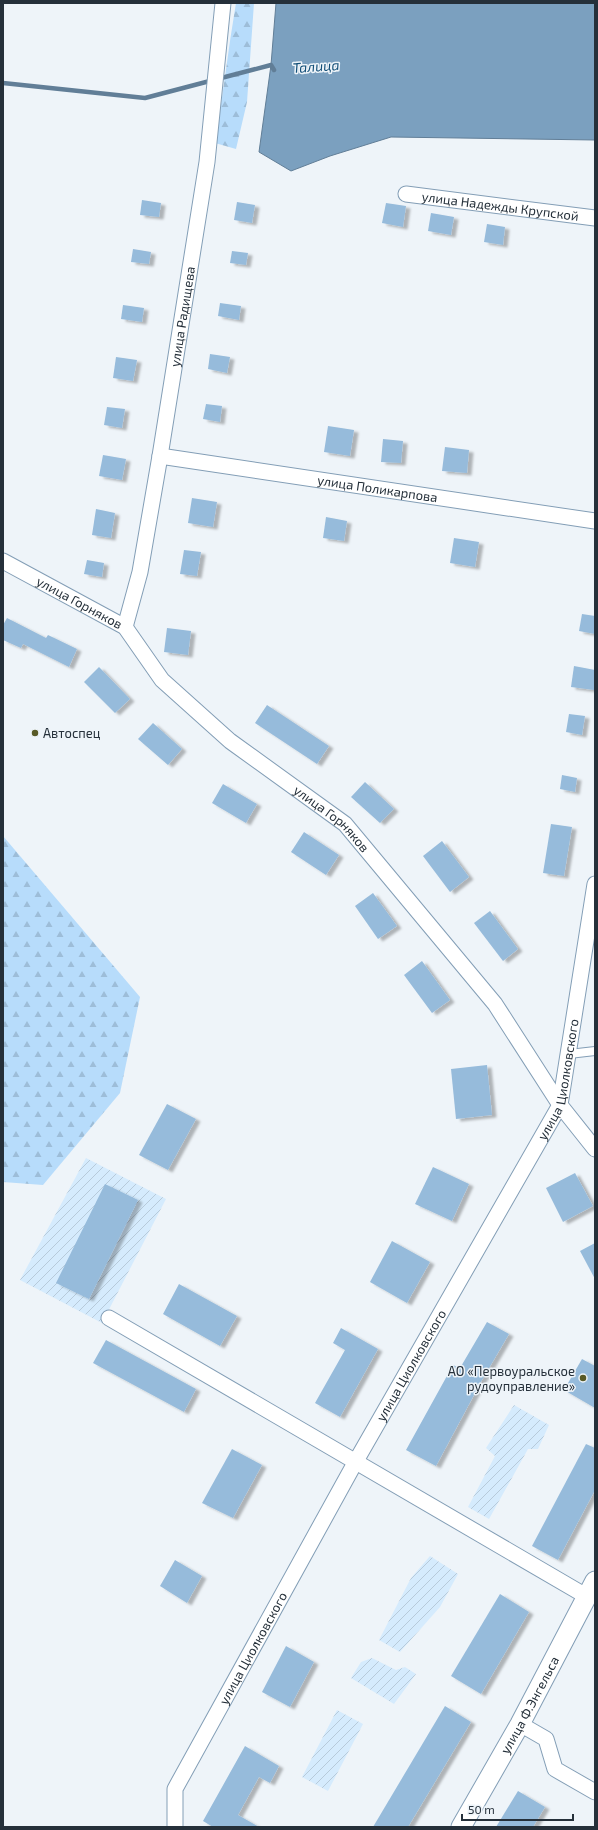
<svg xmlns="http://www.w3.org/2000/svg" width="598" height="1830" viewBox="0 0 598 1830" font-family="'Exo 2',sans-serif">
	<style>
		.industrial { fill: url(#industrial-furrows) }
		.forest { fill: url(#forest-firs) }
		.water { fill: #7ba0bf; stroke: #617e97 }
		.lines { fill: none; stroke-linecap: round; stroke-linejoin: round }
		.stream { stroke: #617e97; stroke-width: 4.5 }
		.building { fill: #96bbdb; filter: url(#shadow) }
		.service-casing { stroke: #839eb6; stroke-width: 10 }
		.minor-casing { stroke: #839eb6; stroke-width: 17 }
		.tertiary-casing { stroke: #839eb6; stroke-width: 21 }
		.service { stroke: #fff; stroke-width: 8 }
		.minor { stroke: #fff; stroke-width: 15 }
		.tertiary { stroke: #fff; stroke-width: 19 }
		.poi-dot { fill: #585a27; stroke: #eef4f9; stroke-width: 1.5 }
		.labels { text-anchor: middle; dominant-baseline: central; stroke-width: 3; stroke-linejoin: round; paint-order: stroke }
		.street-label { font-size: 13px; fill: #25303a; stroke: #eef4f9 }
		.poi-label { font-size: 13px; fill: #25303a; stroke: #eef4f9; text-anchor: start }
		.water-label { font-size: 14px; font-style: italic; fill: #134f78; stroke: #eef4f9 }
	</style>
	<defs>
		<pattern id="industrial-furrows" width="10" height="10" patternUnits="userSpaceOnUse"><rect width="10" height="10" fill="#d5ebfd"/><path d="M-1 1l2-2M0 10L10 0M9 11l2-2" fill="none" stroke="#b7cada"/></pattern>
		<pattern id="forest-firs" width="22" height="20" patternUnits="userSpaceOnUse"><rect width="22" height="20" fill="#b7dcfb"/><path d="M5 1l3.5 6h-7zM16 11l3.5 6h-7z" fill="#9dbdd8"/></pattern>
		<filter id="shadow"><feDropShadow dx="4.5" dy="2.5" stdDeviation="1" flood-color="#0004"/></filter>
	</defs>
	<rect width="100%" height="100%" fill="#eef4f9"/>
	<g class="industrial">
		<polygon points="86,1158 166,1199 102,1323 20,1280"/>
		<polygon points="514,1405 549,1425 538,1449 528,1449 489,1519 468,1507 495,1456 486,1448"/>
		<polygon points="430,1556 458,1574 440,1607 400,1652 379,1640 411,1578"/>
		<polygon points="372,1658 396,1670 405,1667 416,1674 394,1704 351,1678 361,1662"/>
		<polygon points="337,1710 363,1724 328,1791 302,1777"/>
	</g>
	<g class="forest">
		<path d="M236,3H254L247,102L236,149L215,143C223,96 228,49 236,3Z"/>
		<polygon points="3,836 140,997 120,1093 43,1185 3,1182"/>
	</g>
	<polygon class="water" points="276,3 595,3 595,140 391,137 330,156 291,171 259,152 271,65"/>
	<g class="lines">
		<polyline class="stream" points="3,83 145,98 271,65 274,70"/>
	</g>
	<g class="building">
		<polygon points="142,200 161,203 159,217 140,215"/>
		<polygon points="237,202 255,205 252,223 234,220"/>
		<polygon points="386,203 406,206 403,227 382,223"/>
		<polygon points="431,213 454,217 451,235 428,231"/>
		<polygon points="487,224 505,227 503,245 484,242"/>
		<polygon points="133,249 151,252 149,264 131,262"/>
		<polygon points="232,251 248,253 246,265 230,263"/>
		<polygon points="220,303 241,306 239,320 218,316"/>
		<polygon points="123,305 144,308 142,322 121,319"/>
		<polygon points="210,354 230,357 227,373 208,369"/>
		<polygon points="116,357 137,360 133,381 113,378"/>
		<polygon points="206,404 222,406 220,422 203,419"/>
		<polygon points="107,407 125,409 122,428 104,425"/>
		<polygon points="328,426 354,430 350,456 324,452"/>
		<polygon points="383,439 403,441 401,463 381,462"/>
		<polygon points="445,447 469,450 467,473 442,471"/>
		<polygon points="103,455 126,459 122,480 99,476"/>
		<polygon points="192,498 217,502 213,527 188,523"/>
		<polygon points="96,509 115,513 111,538 92,535"/>
		<polygon points="326,517 347,521 344,541 323,538"/>
		<polygon points="454,538 479,542 475,567 450,563"/>
		<polygon points="184,550 201,552 197,576 180,574"/>
		<polygon points="87,560 104,563 102,577 84,574"/>
		<polygon points="582,614 595,616 595,634 579,631"/>
		<polygon points="7,618 46,638 48,635 77,649 69,667 23,644 21,648 3,640 3,625"/>
		<polygon points="167,628 191,631 188,655 164,652"/>
		<polygon points="574,666 595,670 594,690 571,687"/>
		<polygon points="99,667 130,699 115,713 84,682"/>
		<polygon points="267,705 329,746 317,764 255,723"/>
		<polygon points="569,714 585,716 582,735 566,732"/>
		<polygon points="153,723 182,749 168,765 138,739"/>
		<polygon points="562,775 577,778 575,792 560,789"/>
		<polygon points="365,782 394,809 380,823 351,797"/>
		<polygon points="223,784 257,804 246,823 212,803"/>
		<polygon points="551,824 572,827 564,876 543,873"/>
		<polygon points="304,832 339,855 326,875 291,852"/>
		<polygon points="442,841 469,877 450,892 423,856"/>
		<polygon points="373,893 397,926 378,939 355,906"/>
		<polygon points="490,911 518,949 503,961 474,923"/>
		<polygon points="422,961 450,1000 432,1013 404,975"/>
		<polygon points="487,1065 492,1115 456,1119 451,1069"/>
		<polygon points="167,1104 196,1119 168,1170 139,1155"/>
		<polygon points="433,1167 469,1184 452,1221 415,1204"/>
		<polygon points="575,1173 593,1206 563,1222 546,1188"/>
		<polygon points="105,1184 138,1200 89,1299 56,1283"/>
		<polygon points="392,1241 430,1262 407,1303 370,1282"/>
		<polygon points="595,1243 595,1279 580,1251"/>
		<polygon points="179,1284 237,1316 220,1346 163,1314"/>
		<polygon points="487,1322 509,1334 482,1380 436,1466 406,1450 453,1365 460,1368"/>
		<polygon points="341,1328 378,1349 340,1417 315,1403 345,1350 333,1343"/>
		<polygon points="106,1340 196,1389 184,1412 93,1363"/>
		<polygon points="582,1359 595,1366 595,1408 564,1390"/>
		<polygon points="586,1444 595,1448 595,1490 558,1560 532,1546"/>
		<polygon points="232,1449 262,1465 233,1518 202,1503"/>
		<polygon points="175,1560 202,1576 187,1603 160,1586"/>
		<polygon points="500,1594 529,1612 481,1694 451,1676"/>
		<polygon points="286,1646 314,1662 290,1707 262,1692"/>
		<polygon points="445,1706 471,1722 408,1827 373,1827"/>
		<polygon points="245,1746 279,1766 270,1783 259,1777 238,1815 259,1827 213,1827 203,1821"/>
		<polygon points="518,1791 545,1807 533,1827 496,1827"/>
	</g>
	<g class="lines">
		<defs>
			<polyline id="service" points="569,1054 595,1051"/>
			<g id="minor">
				<path id="s1" d="M406,194L595,218"/>
				<path id="s2" d="M160,456L595,521"/>
				<path id="s3" d="M3,561L125,627L162,680L230,741L345,824L495,1004L560,1105L595,1149"/>
				<path id="s4" d="M125,627L140,572L160,456L207,162L223,3"/>
				<polyline points="109,1318 586,1596"/>
				<polyline points="520,1724 546,1739 555,1769 595,1792"/>
				<path id="s5" d="M175,1827V1789L356,1461L560,1105L595,884"/>
			</g>
			<g id="tertiary">
				<path id="s6" d="M461,1827L520,1724L595,1581"/>
			</g>
		</defs>
		<use href="#service" class="service-casing"/>
		<use href="#minor" class="minor-casing"/>
		<use href="#tertiary" class="tertiary-casing"/>
		<use href="#service" class="service"/>
		<use href="#minor" class="minor"/>
		<use href="#tertiary" class="tertiary"/>
	</g>
	<g class="poi-dot">
		<circle cx="35" cy="733" r="4"/>
		<circle cx="583" cy="1378" r="4"/>
	</g>
	<g class="labels">
		<g class="street-label">
			<text stroke="none"><textPath href="#s1" startOffset="95">улица Надежды Крупской</textPath></text>
			<text stroke="none"><textPath href="#s4" startOffset="316">улица Радищева</textPath></text>
			<text stroke="none"><textPath href="#s2" startOffset="220">улица Поликарпова</textPath></text>
			<text stroke="none"><textPath href="#s3" startOffset="87">улица Горняков</textPath></text>
			<text stroke="none"><textPath href="#s3" startOffset="423">улица Горняков</textPath></text>
			<text stroke="none"><textPath href="#s5" startOffset="847">улица Циолковского</textPath></text>
			<text stroke="none"><textPath href="#s5" startOffset="523">улица Циолковского</textPath></text>
			<text stroke="none"><textPath href="#s5" startOffset="199">улица Циолковского</textPath></text>
			<text stroke="none"><textPath href="#s6" startOffset="140">улица Ф.Энгельса</textPath></text>
		</g>
		<g class="poi-label">
			<text x="43" y="733">Автоспец</text>
			<text x="575" y="1371" text-anchor="end">АО «Первоуральское<tspan x="575" dy="15">рудоуправление»</tspan></text>
		</g>
		<g class="water-label">
			<text transform="translate(316 66) rotate(-4)">Талица</text>
		</g>
	</g>
	<rect width="598" height="1830" fill="none" stroke="#25303a" stroke-width="8"/>
	<path d="M462 1814v6h111v-6" fill="none" stroke="#25303a" stroke-width="2"/>
	<text x="468" y="1814" font-size="12" fill="#25303a" stroke="#eef4f9" stroke-width="3" paint-order="stroke">50 m</text>
</svg>
